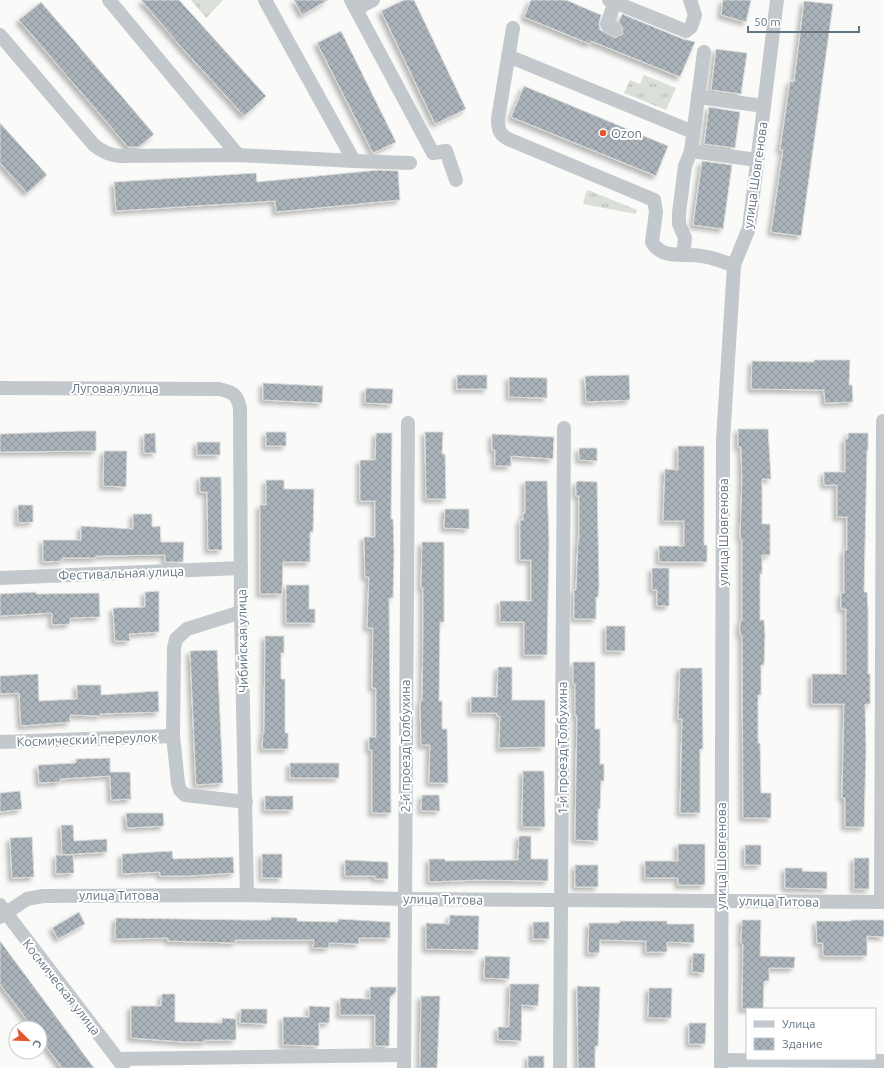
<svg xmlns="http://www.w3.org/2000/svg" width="884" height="1068" viewBox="0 0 884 1068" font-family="Ubuntu,sans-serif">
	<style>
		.park { fill: url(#park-tufts) }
		.building { fill: url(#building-cross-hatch); stroke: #dcdcda; filter: url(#shadow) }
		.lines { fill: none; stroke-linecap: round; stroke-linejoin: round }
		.minor { stroke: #c3c8cc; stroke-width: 14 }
		.poi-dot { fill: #e4572e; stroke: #fff; stroke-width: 1.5 }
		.labels { text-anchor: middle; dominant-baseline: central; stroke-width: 4; stroke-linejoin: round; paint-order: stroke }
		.poi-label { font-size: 13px; fill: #657683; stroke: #fff; text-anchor: start }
		.street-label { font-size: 13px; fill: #657683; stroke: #fff }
	</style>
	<defs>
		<pattern id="park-tufts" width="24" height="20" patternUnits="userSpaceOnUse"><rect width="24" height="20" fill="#dadfd7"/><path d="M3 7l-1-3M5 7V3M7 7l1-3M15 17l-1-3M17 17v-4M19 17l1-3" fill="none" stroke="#b4b9b4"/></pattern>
		<pattern id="building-cross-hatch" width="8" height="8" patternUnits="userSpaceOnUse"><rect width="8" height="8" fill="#aab3b9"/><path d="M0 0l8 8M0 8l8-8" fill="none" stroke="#8e969c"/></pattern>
		<filter id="shadow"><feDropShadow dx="-3.5" dy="3.5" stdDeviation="2" flood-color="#0004"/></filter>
	</defs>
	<rect width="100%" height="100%" fill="#fafaf8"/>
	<g class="park">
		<polygon points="191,0 223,0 206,18"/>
		<polygon points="644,75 676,88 666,110 624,93 630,80 640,84"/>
		<polygon points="588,190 637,210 636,214 583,204 586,192"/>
	</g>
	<g class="building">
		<polygon points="141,0 179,0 266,96 244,116 183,49"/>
		<polygon points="294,0 328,0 302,15"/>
		<polygon points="404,0 414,0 466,109 435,124 381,11"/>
		<polygon points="531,0 566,0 601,15 599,24 600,30 615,38 623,34 622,26 617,21 619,22 622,14 683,39 695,42 680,77 591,41 590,44 524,17"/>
		<polygon points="723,0 751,0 746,22 721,15"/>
		<polygon points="804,1 833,4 801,236 771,232 783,150 780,150 790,81 794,82"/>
		<polygon points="41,2 154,134 139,147 128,147 19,20"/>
		<polygon points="341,31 396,142 373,153 317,43"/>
		<polygon points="716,49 747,53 741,94 711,90"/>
		<polygon points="524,86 668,146 656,176 511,117"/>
		<polygon points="709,107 740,112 735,148 704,144"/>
		<polygon points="0,123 47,175 27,193 0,163"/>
		<polygon points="702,161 732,165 723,229 693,225"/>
		<polygon points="379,170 398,171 400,200 276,212 275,201 116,211 114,182 256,173 257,182"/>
		<polygon points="814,360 850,360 849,385 852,385 853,402 825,403 824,390 751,389 752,361 814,362"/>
		<rect x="457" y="375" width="30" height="14"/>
		<polygon points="629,375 630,400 586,402 585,376"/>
		<polygon points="509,377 547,378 547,398 509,397"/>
		<polygon points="263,383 323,386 322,403 263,400"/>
		<polygon points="366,388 393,389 392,404 365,403"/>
		<polygon points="738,429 768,429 771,479 762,479 762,524 770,524 770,555 762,555 762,574 760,574 760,620 764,620 765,635 764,665 761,665 761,695 758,695 758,743 760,743 761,793 771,793 771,818 743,818 742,635 740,635 740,621 742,621 742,539 740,539 742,479 741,447 738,447"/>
		<polygon points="80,431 96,431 96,451 0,452 0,434"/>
		<rect x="266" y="432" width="20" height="14"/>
		<polygon points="425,432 443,432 442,454 445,454 446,499 426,499"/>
		<polygon points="155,433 156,453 144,453 144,434"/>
		<polygon points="376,433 392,433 391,519 393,519 394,551 393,598 389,598 391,813 372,813 372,750 369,750 369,737 376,737 376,688 372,688 373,628 367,628 369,577 365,577 364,537 375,537 375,501 360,501 360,460 375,460"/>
		<polygon points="848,433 868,433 868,450 867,450 864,592 867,592 868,610 868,674 870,674 870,704 865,704 866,749 864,827 845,827 845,798 842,798 844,704 812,704 812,674 846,674 846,609 841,609 841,593 844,593 844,550 847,550 847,517 837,517 837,485 824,485 824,472 845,472 845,439 848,439"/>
		<polygon points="492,434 554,437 553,459 511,456 511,466 495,466 495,450 492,450"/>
		<rect x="197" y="442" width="23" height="13"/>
		<polygon points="678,446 704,446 704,545 707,545 707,562 659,562 659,546 684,546 684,521 663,521 665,469 678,470"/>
		<polygon points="579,448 597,448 597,461 579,460"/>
		<polygon points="104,451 127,451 126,487 103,486"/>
		<polygon points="200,477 221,477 222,550 208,550 207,492 200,492"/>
		<polygon points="266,480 284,480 284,489 314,489 313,532 310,532 310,562 283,562 282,594 260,594 260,505 266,505"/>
		<polygon points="525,481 547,481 549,542 547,655 524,655 524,622 500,622 500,601 531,601 531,560 520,560 520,520 523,520 523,513 525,513"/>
		<polygon points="579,481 597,482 599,585 598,597 596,597 596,619 574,619 574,590 576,590 578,541 579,541 579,496 576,496 576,482"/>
		<polygon points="18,505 33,505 33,522 18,523"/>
		<polygon points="445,509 469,509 469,529 444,528"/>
		<polygon points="133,514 152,514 152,527 160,526 161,542 184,542 183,562 165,562 165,555 96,556 96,558 62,558 62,561 43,562 43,540 81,540 81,526 133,529"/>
		<polygon points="422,542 444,542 444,622 440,622 439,701 442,701 442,729 447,729 448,783 429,783 430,745 421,745 420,701 422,701 423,634 423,588 421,588"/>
		<polygon points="652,568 669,568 669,606 657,606 657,590 652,590"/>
		<polygon points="286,585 309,585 309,609 315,609 315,623 286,623"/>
		<polygon points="159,591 159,632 129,634 130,641 115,641 113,608 145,607 145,592"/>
		<polygon points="36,592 36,594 99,593 100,617 70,618 70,624 52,625 52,613 0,616 0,594"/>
		<rect x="606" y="626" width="19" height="25"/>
		<polygon points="265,636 284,636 284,653 281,653 281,679 285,679 285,733 288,733 288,749 262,749 263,733 264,733"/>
		<polygon points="217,650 223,783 196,785 190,651"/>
		<polygon points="573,662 595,662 595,729 600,729 600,764 604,764 604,781 601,781 600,809 598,809 598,841 575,840 577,716 575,716 575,684 573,684"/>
		<polygon points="498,667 512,667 512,700 545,700 545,747 499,748 500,716 497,716 497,713 471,713 471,697 497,697"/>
		<polygon points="680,668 702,668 703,749 700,749 700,813 680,813 682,719 678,719"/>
		<polygon points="38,674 39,701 77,699 77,685 101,685 101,695 158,691 159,712 100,714 100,716 70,715 70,722 21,726 19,693 0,694 0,676"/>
		<polygon points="110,758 110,772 130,772 131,799 111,800 110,776 60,779 60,782 39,783 38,765 76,763 76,759"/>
		<rect x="290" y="763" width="49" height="15"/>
		<polygon points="523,771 544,771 545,827 522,827"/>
		<polygon points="20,791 22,809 0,812 0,793"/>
		<polygon points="422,795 439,795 440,811 421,811"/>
		<rect x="265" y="796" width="28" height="14"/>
		<polygon points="126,813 163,813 164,826 127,828"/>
		<polygon points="61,825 73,825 74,841 107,839 107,852 62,855"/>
		<polygon points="519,836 531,836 531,859 548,859 548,881 477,880 429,882 429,859 445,859 445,861 518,860"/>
		<polygon points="32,837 34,877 12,878 10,838"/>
		<polygon points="678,844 705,844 705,885 678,885 678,878 645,878 645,861 678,861"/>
		<rect x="745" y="845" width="16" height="20"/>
		<polygon points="172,851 173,859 233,857 234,873 189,876 160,876 160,872 122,874 122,854"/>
		<rect x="262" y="854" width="20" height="24"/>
		<polygon points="56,855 73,855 74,873 56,874"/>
		<rect x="854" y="858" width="15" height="31"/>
		<polygon points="345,860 388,862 388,879 375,879 375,876 345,876"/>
		<rect x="575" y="865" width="23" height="22"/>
		<polygon points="785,868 803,868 802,871 827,872 827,889 785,888"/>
		<polygon points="79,912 85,924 58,939 52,928"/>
		<polygon points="450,915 479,916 478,950 426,949 426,923 449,924"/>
		<polygon points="271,917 297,918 297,921 338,922 338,919 390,922 390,938 359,938 359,944 329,943 329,948 313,948 314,940 235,940 235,943 168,941 168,938 115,939 116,918 247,920 271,920"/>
		<polygon points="742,920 761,920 760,956 795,957 794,968 769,968 769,981 764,981 763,1009 742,1009 743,944 741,943"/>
		<polygon points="851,920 884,920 884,937 867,936 867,956 823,956 823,943 817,943 816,921 851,921"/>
		<polygon points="620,921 667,921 667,924 694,924 694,943 667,942 667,952 646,952 646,941 600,940 599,953 588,953 589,923 620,923"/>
		<rect x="533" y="922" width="16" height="17"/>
		<polygon points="0,941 94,1068 62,1068 40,1038 40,1028 33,1028 0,984"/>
		<polygon points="693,953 705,954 704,973 692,972"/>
		<polygon points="485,956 510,957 509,979 484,978"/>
		<polygon points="510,984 539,984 538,1006 522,1005 521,1041 498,1040 498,1027 509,1027"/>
		<polygon points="577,986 600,987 598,1046 595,1046 595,1068 578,1068"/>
		<polygon points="370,987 396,987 396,992 390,997 389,1046 375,1046 375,1015 340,1015 340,998 370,999"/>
		<polygon points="649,988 672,988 671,1018 648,1018"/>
		<polygon points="162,994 175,994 175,1022 222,1023 222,1018 236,1019 236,1040 205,1040 205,1042 185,1042 131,1038 131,1006 161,1006"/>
		<polygon points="421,996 440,996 437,1068 420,1068"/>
		<polygon points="309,1006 330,1007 329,1023 319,1023 319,1046 283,1045 283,1017 309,1017"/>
		<polygon points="241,1009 267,1009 267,1024 240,1023"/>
		<polygon points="689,1023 706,1023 705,1044 689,1044"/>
		<rect x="528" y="1056" width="16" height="12"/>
	</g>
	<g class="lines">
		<g class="minor">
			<polyline points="109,0 238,155"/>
			<polyline points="351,0 433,153 446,151 456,180"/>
			<polyline points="609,0 686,31 691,27 695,15 690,0"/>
			<polyline points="356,9 373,0"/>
			<path d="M513,28L498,119C498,129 499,134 508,139L654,200L656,212L652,242C662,260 683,253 701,256C712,257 723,262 734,265"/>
			<polyline points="615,30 608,26 607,24 615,2"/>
			<path d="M0,35L94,145C102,152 109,155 120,156L238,155L354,161L265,0"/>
			<polyline points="508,56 693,132"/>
			<polyline points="698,97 764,106"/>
			<polyline points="691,151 757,160"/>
			<polyline points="354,161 410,163"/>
			<polyline points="683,255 685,238 679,224 679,213 685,166 691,151 704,52"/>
			<path d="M0,388L219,389C233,392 237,394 240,408L241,612L247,895"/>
			<polyline points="0,578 241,568"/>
			<polyline points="241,612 187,629 176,639 174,648 173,736 178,783 180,790 185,795 246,802"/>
			<polyline points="0,742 173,736"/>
			<polyline points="881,902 883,421"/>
			<polyline points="0,905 123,1066"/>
			<polyline points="0,917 27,899 43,896 247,895 404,899 884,902"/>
			<polyline points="118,1059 404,1055"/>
			<polyline points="721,1060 884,1061"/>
			<polyline points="404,1068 408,423"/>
			<polyline points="560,1068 564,428"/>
			<polyline points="721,1068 723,440 734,265 749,228 777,0"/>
		</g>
	</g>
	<circle class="poi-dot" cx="603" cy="133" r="4"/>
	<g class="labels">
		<g class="poi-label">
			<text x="611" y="133">Ozon</text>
		</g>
		<g class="street-label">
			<text transform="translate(755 175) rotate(-82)">улица Шовгенова</text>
			<text x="115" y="388">Луговая улица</text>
			<text transform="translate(723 532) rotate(-90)">улица Шовгенова</text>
			<text transform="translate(121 573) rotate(-2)">Фестивальная улица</text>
			<text transform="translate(242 641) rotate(-91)">Чибийская улица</text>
			<text transform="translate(87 739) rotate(-2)">Космический переулок</text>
			<text transform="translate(405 746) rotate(-90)">2-й проезд Толбухина</text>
			<text transform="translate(562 748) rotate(-90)">1-й проезд Толбухина</text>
			<text transform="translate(721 856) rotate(-90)">улица Шовгенова</text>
			<text x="119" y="895">улица Титова</text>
			<text transform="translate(443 899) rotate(1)">улица Титова</text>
			<text transform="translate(779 901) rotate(1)">улица Титова</text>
			<text transform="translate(62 987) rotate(52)">Космическая улица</text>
		</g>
	</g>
	<rect x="746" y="1008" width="130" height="52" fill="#ffffff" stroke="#c1c8cd"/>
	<rect x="754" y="1021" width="20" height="6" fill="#c3c8cc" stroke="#c1c8cd"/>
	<text x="782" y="1028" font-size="12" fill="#657683">Улица</text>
	<rect x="754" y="1038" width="20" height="12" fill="url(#building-cross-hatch)" stroke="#c1c8cd"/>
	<text x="782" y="1048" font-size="12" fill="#657683">Здание</text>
	<g transform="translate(28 1040) rotate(113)"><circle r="19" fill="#ffffff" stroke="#c1c8cd"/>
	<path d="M0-3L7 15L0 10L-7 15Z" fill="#e4572e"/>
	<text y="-6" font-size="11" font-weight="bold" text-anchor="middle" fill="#657683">С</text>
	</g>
	<path d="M748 26v6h111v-6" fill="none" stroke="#657683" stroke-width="2"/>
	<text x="754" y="26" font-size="12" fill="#657683" stroke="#ffffff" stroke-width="3" paint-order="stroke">50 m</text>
</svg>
